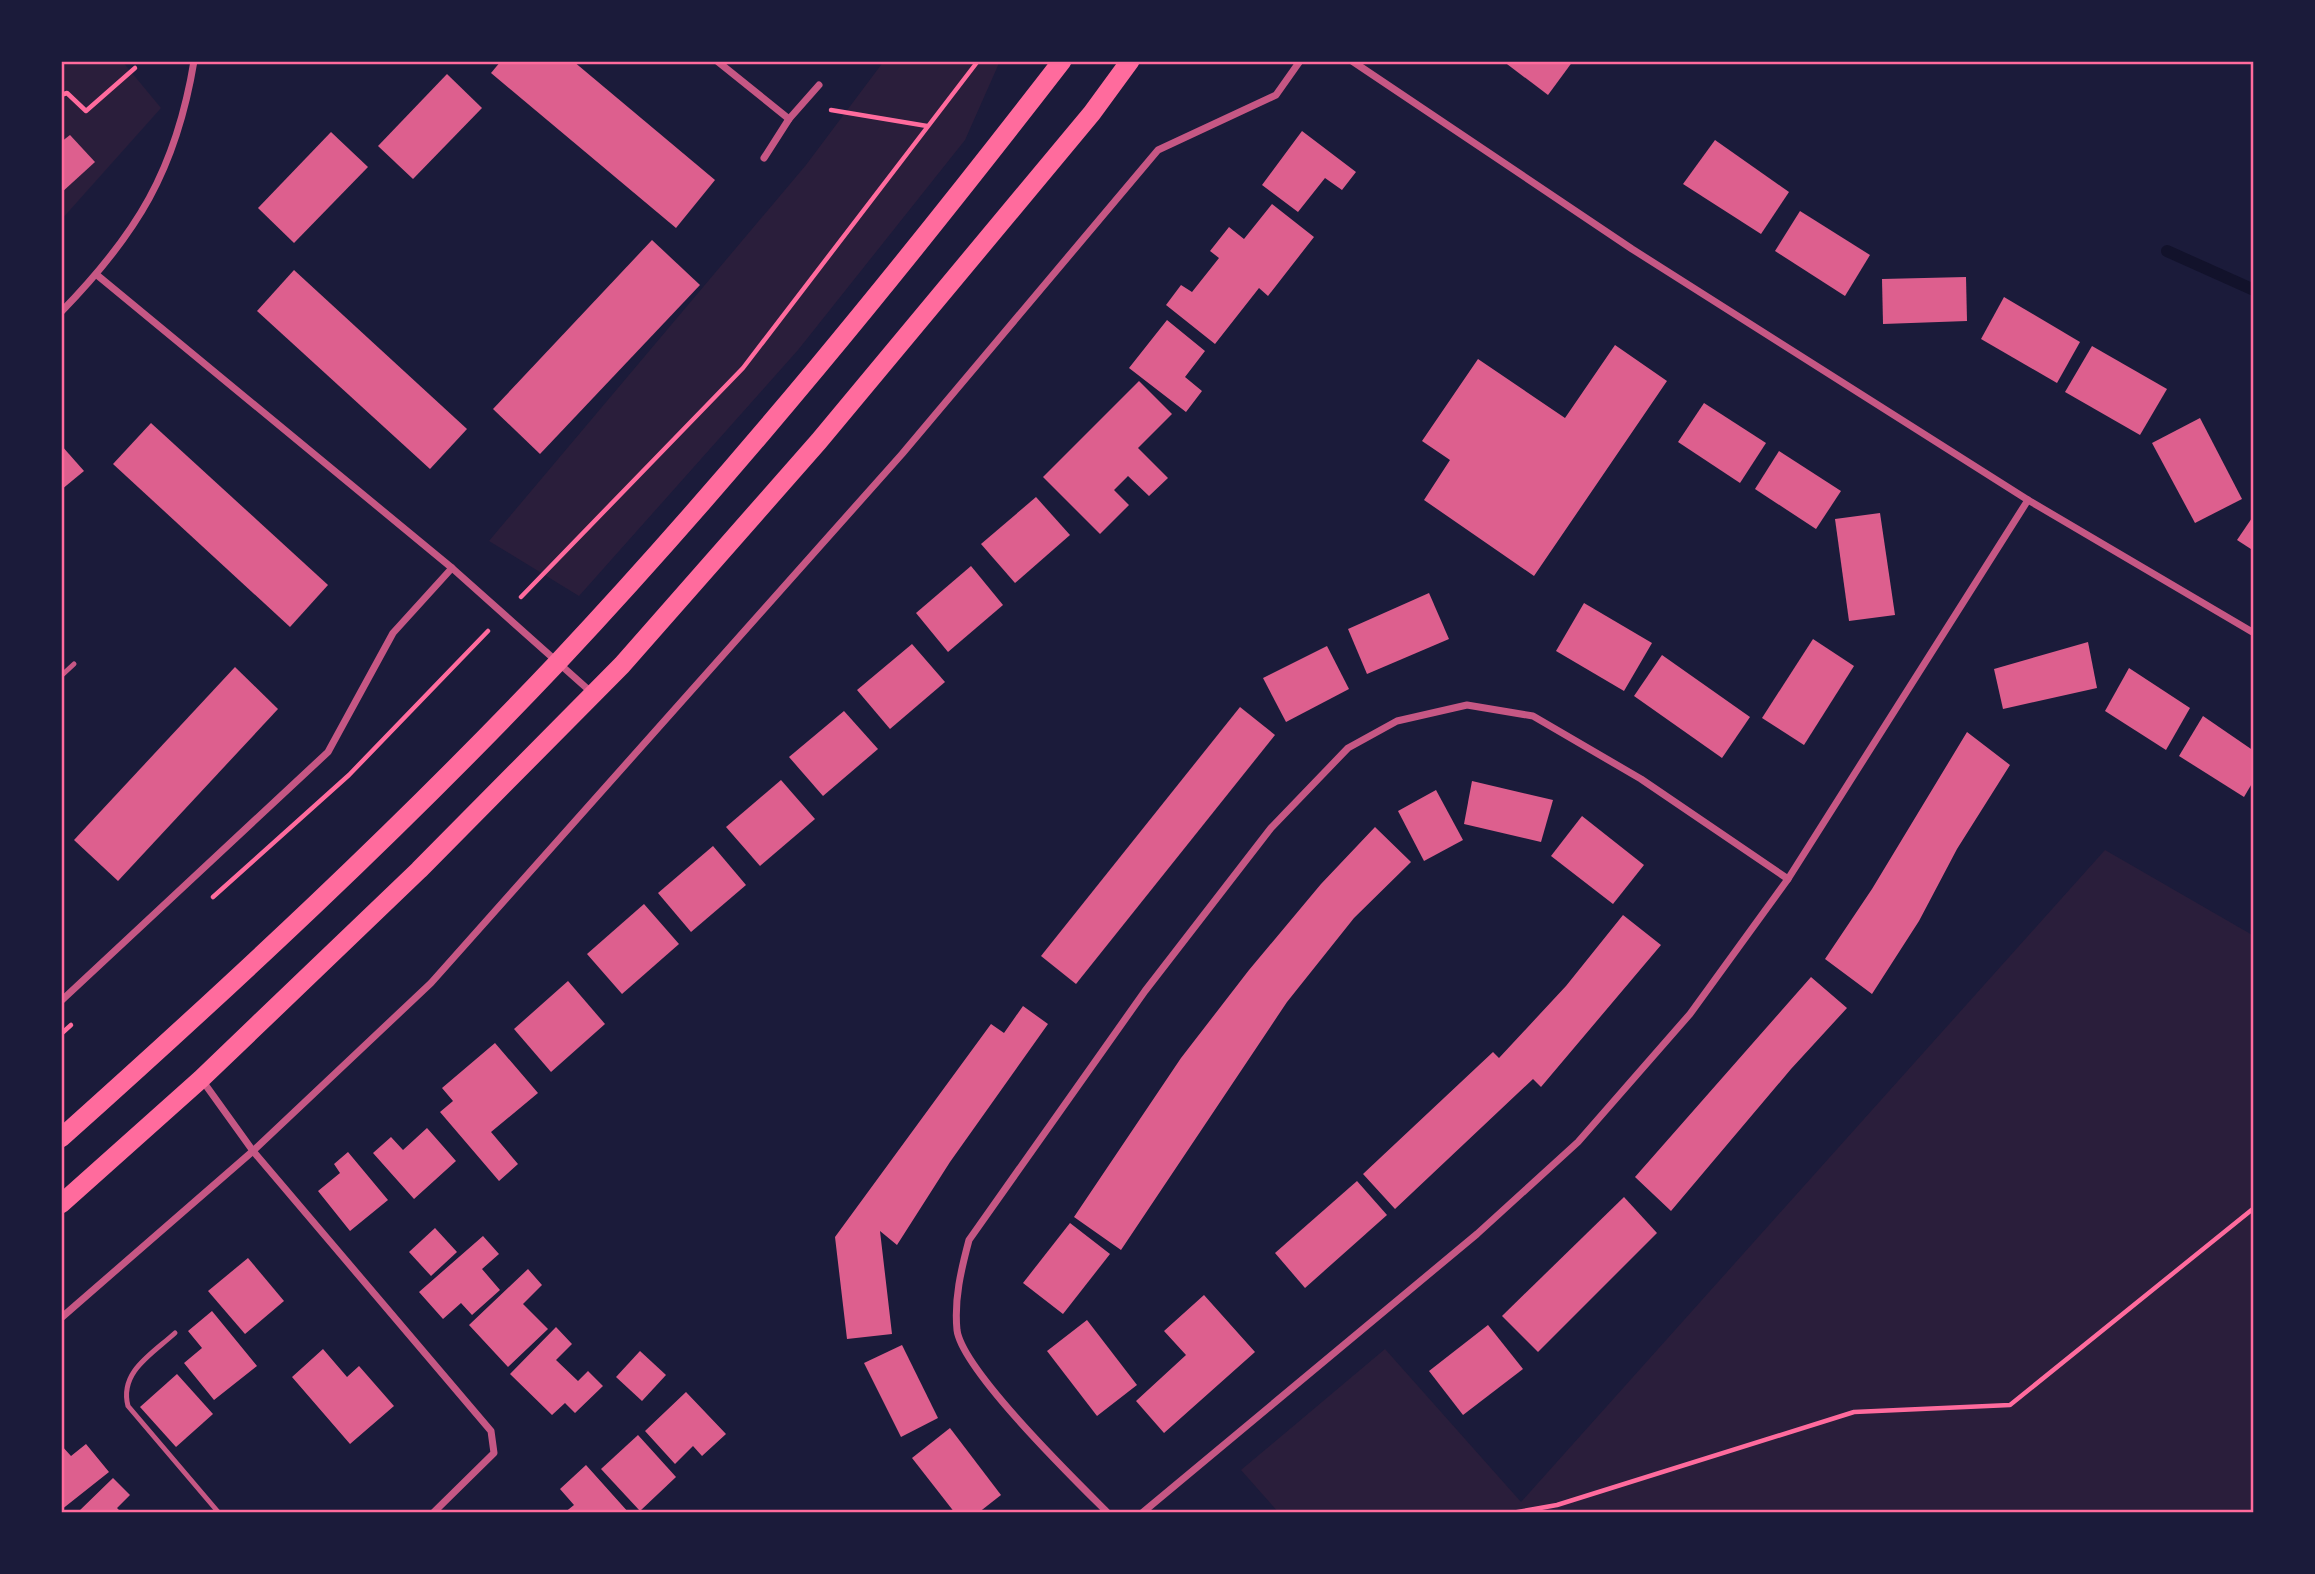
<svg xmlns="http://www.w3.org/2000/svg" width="2315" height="1574" viewBox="0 0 2315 1574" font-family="Helvetica,sans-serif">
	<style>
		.green { fill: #2a1e3b }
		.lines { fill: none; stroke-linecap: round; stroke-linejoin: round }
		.stream { stroke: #12122b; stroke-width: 12 }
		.building { fill: #dd5f8e }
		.path { stroke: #ff6b9d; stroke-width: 4.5 }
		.service { stroke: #c65784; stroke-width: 5 }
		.minor { stroke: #c65784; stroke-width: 7 }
		.trunk { stroke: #ff6b9d; stroke-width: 19 }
		.neatline { fill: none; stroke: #ff6b9d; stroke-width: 2.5 }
	</style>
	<rect width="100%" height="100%" fill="#1b1b3a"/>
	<g class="green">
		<polygon points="61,61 122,61 161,108 61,220"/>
		<polygon points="884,61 1000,61 965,140 798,350 579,596 489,541 806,165"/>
		<polygon points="2105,850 2254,936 2254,1513 1279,1513 1241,1470 1385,1349 1521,1502"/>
	</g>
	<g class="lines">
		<polyline class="stream" points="2167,251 2254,290"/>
	</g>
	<g class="building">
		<polygon points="501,61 573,61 715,180 676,228 491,73"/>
		<polygon points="1503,61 1573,61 1548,95"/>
		<polygon points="447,74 482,108 413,179 378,146"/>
		<polygon points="1302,131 1356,172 1342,190 1325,178 1298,212 1262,185"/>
		<polygon points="331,132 368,167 294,243 258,208"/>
		<polygon points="70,135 95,162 61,193 61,142"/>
		<polygon points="1715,140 1789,192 1761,234 1683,184"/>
		<polygon points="1272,204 1314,237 1268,296 1259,288 1215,344 1166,305 1181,285 1192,292 1219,258 1210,251 1229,227 1244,239"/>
		<polygon points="1800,211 1870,255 1845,296 1775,251"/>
		<polygon points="652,240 700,285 540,454 493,409"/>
		<polygon points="294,270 467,429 430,469 257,311"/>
		<polygon points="1966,277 1967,321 1883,324 1882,279"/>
		<polygon points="2004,297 2080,342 2057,383 1981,339"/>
		<polygon points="1167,320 1205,351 1185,377 1202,391 1186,412 1129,368"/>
		<polygon points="1615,345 1667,381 1534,576 1424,500 1450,460 1422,441 1478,359 1565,418"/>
		<polygon points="2092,346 2167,389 2140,435 2065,392"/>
		<polygon points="1139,381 1172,414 1138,448 1168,478 1149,496 1128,476 1114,490 1129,505 1100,534 1043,477"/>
		<polygon points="1704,403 1766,443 1740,483 1678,442"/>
		<polygon points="2200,418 2242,499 2195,523 2152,443"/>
		<polygon points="151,423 328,585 290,627 113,464"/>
		<polygon points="61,445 84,471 61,490"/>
		<polygon points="1779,451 1841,491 1816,529 1755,489"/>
		<polygon points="1036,497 1070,535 1015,583 981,544"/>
		<polygon points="1880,513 1895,615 1849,621 1835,519"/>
		<polygon points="2254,515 2254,551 2237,540"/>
		<polygon points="971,566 1003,605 948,652 916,613"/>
		<polygon points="1429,593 1449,639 1367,674 1348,629"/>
		<polygon points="1584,603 1652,643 1624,691 1556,651"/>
		<polygon points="1813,639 1854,666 1804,745 1762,718"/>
		<polygon points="2088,642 2097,688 2003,709 1994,669"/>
		<polygon points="912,644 945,682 890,729 857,690"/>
		<polygon points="1327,646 1349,689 1286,722 1263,678"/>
		<polygon points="1662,655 1750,717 1722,758 1634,696"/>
		<polygon points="235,667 278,709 118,881 74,840"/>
		<polygon points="2129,668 2190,708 2166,750 2105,711"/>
		<polygon points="1240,707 1275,735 1076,984 1041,956"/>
		<polygon points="844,711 878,749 823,796 789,757"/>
		<polygon points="2203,716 2254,751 2254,780 2244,797 2179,756"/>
		<polygon points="1967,732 2010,765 1957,849 1919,921 1872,994 1825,959 1872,889"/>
		<polygon points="781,780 815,819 760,866 726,827"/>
		<polygon points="1472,781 1553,800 1541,842 1464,824"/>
		<polygon points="1436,790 1463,840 1424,861 1398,811"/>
		<polygon points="1582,816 1644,865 1613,904 1551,856"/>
		<polygon points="1375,827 1411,862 1354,918 1287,1002 1121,1250 1074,1217 1181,1058 1249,970 1321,884"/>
		<polygon points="713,846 746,885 691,932 658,893"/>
		<polygon points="644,904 679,944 622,994 587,954"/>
		<polygon points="1623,915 1661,945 1541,1087 1533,1079 1395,1209 1363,1174 1493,1052 1499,1058 1566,986"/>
		<polygon points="1811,977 1847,1008 1791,1069 1671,1211 1635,1177"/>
		<polygon points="568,981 605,1024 551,1072 514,1029"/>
		<polygon points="1023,1006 1048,1024 950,1162 897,1245 880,1231 892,1334 847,1339 835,1237 991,1024 1004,1033"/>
		<polygon points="495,1043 538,1093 491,1132 518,1164 499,1181 440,1112 453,1101 442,1088"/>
		<polygon points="427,1128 456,1161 414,1199 373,1153 391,1137 403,1150"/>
		<polygon points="348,1152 388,1200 350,1231 318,1191 340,1173 334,1164"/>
		<polygon points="1357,1181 1387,1215 1305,1288 1275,1253"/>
		<polygon points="1624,1197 1657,1233 1538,1352 1502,1316"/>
		<polygon points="1070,1223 1110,1254 1063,1314 1023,1283"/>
		<polygon points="435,1228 457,1252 431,1276 409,1252"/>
		<polygon points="483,1236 499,1254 482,1269 500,1290 472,1315 461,1303 443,1319 419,1292"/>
		<polygon points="248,1258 284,1301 245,1334 208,1291"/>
		<polygon points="528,1269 542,1285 523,1304 548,1329 508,1367 469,1325"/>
		<polygon points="1204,1295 1255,1352 1164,1433 1136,1401 1186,1355 1164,1331"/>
		<polygon points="212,1311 257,1366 214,1400 184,1363 202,1348 188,1331"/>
		<polygon points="1087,1320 1137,1385 1097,1416 1047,1351"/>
		<polygon points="1488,1325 1523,1369 1463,1415 1429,1371"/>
		<polygon points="556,1327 572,1344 556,1360 578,1381 588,1371 603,1386 575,1413 565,1403 552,1415 510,1374"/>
		<polygon points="902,1345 938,1418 901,1437 864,1363"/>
		<polygon points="323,1349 347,1377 359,1366 394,1406 350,1444 292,1377"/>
		<polygon points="640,1351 666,1375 642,1401 616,1377"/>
		<polygon points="177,1374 213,1414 176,1447 140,1407"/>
		<polygon points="686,1392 726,1434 702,1456 693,1446 675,1464 645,1431"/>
		<polygon points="950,1428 1001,1495 978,1513 955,1513 912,1458"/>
		<polygon points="638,1435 676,1477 640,1511 601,1469"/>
		<polygon points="86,1444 109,1472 61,1510 61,1445 71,1456"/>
		<polygon points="586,1465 629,1513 564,1513 574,1505 560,1489"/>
		<polygon points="113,1478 130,1495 117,1508 122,1513 77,1513"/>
	</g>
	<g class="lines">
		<g class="path">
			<polyline points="61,95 67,93 86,111 135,68"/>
			<polyline points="831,110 927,126"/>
			<polyline points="521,597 743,368 978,61"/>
			<polyline points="213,897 349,775 488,631"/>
			<polyline points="61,1034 71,1025"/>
			<polyline points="1512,1513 1557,1505 1854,1412 2010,1405 2254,1208"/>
		</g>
		<g class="service">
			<polyline points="61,676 74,664"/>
			<path d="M175,1333C152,1354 119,1372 128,1406L219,1513"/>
		</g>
		<g class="minor">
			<polyline points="717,61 789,119"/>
			<polyline points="1352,61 1632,249 2028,500 2254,633"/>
			<polyline points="764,158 789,119 819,85"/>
			<polyline points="97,275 452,568 591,692"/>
			<path d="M61,312C137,234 176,170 194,61"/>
			<polyline points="61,1001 328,752 393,633 452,568"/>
			<polyline points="202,1080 253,1151 491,1431 494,1453 433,1513"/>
			<polyline points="61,1318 253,1151 431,983 902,454 1158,150 1276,95 1300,61"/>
			<path d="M1108,1513C1076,1481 962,1370 957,1330C954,1299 961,1270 969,1240L1145,991L1271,828L1348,748L1397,721L1467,705L1533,716L1641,779L1788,879"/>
			<polyline points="1142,1513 1477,1234 1578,1142 1690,1014 1788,879 2028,500"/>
		</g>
		<g class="trunk">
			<path d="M61,1138C232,985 401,828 558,662C737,471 902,268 1062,61"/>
			<polyline points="61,1204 201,1079 419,870 622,665 819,441 1092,113 1130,61"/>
		</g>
	</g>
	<rect width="2315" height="1574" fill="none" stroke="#1b1b3a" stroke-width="126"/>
	<rect x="63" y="63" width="2189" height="1448" class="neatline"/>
</svg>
